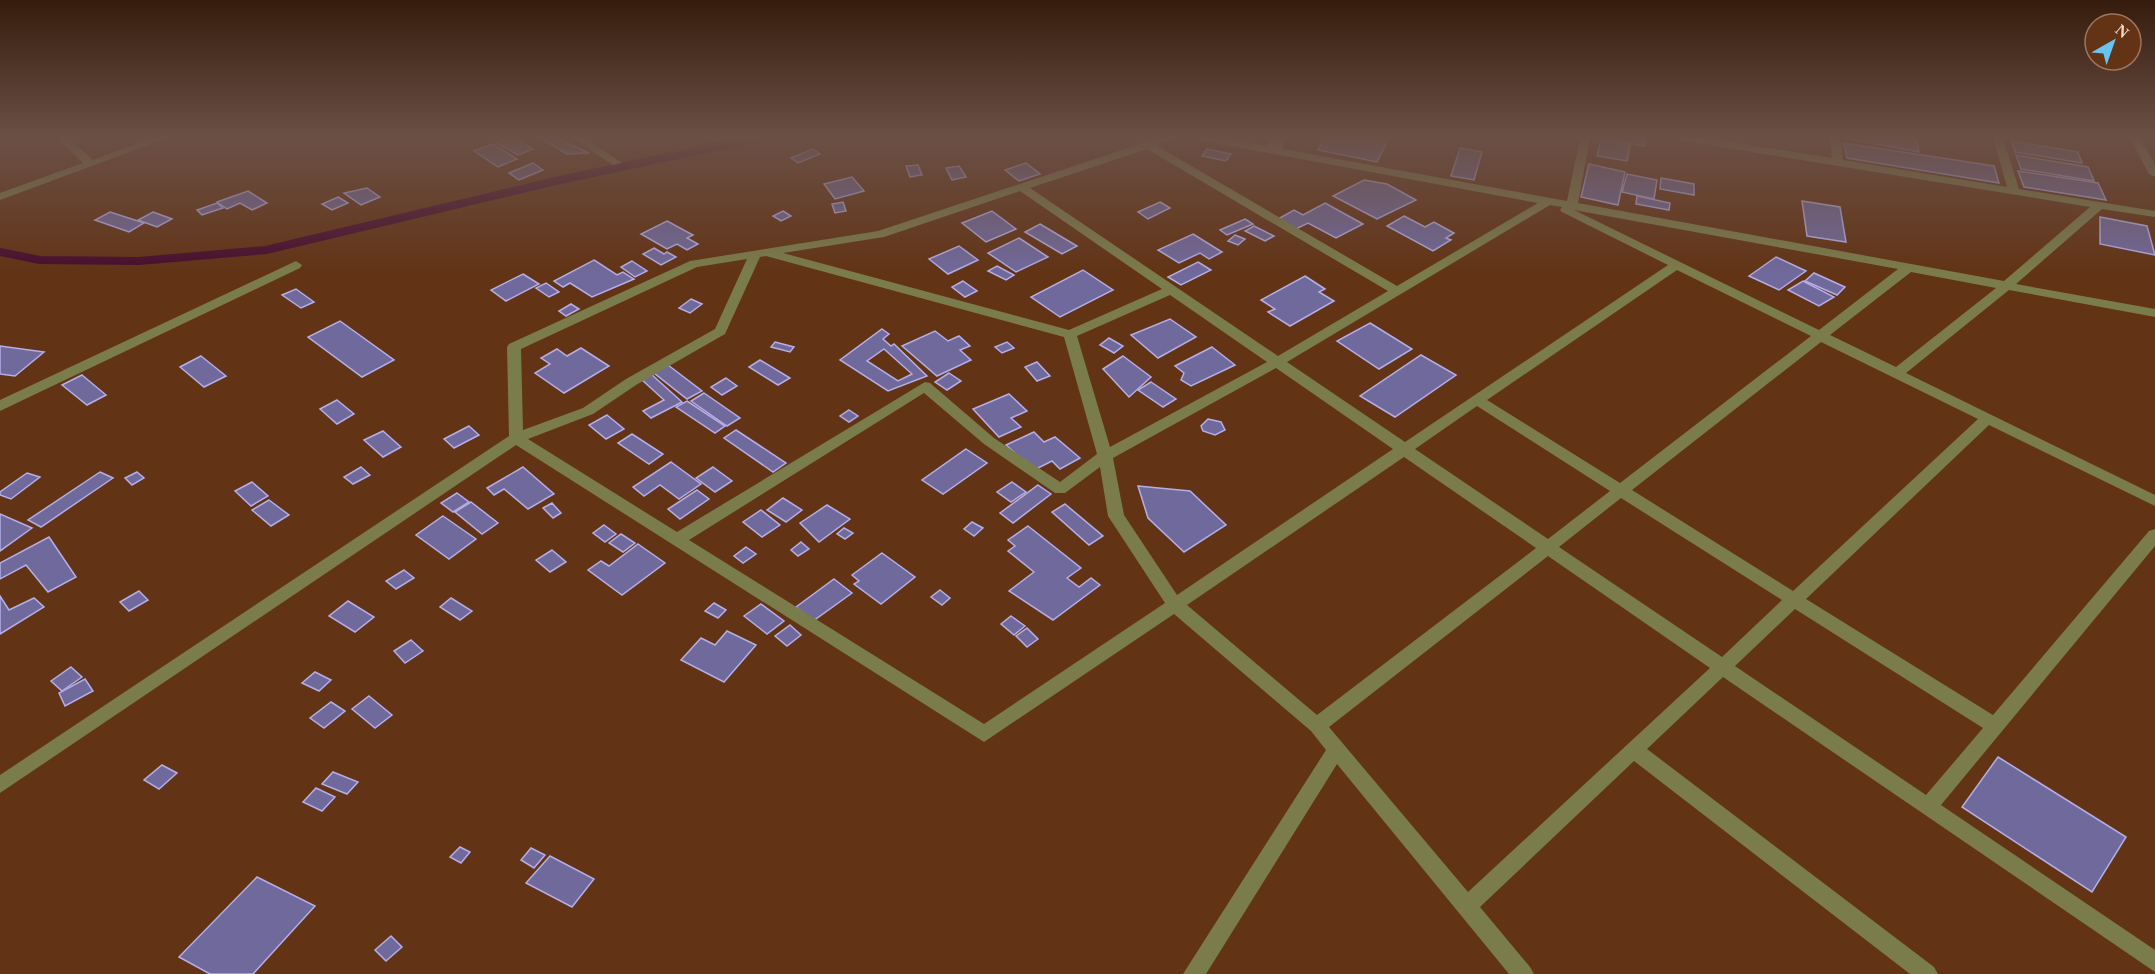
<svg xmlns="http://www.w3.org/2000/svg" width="2155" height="974" viewBox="0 0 2155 974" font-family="Georgia,serif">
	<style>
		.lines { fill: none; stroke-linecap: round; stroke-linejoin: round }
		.stream { stroke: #460d2e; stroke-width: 8 }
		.building { fill: #70699c; stroke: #b5aee7; stroke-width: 1.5; fill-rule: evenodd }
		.minor { fill: #7b7c4b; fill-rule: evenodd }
	</style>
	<rect width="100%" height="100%" fill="#623315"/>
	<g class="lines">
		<polyline class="stream" points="0,252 40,260 139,261 266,250 560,180 757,138"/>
	</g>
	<g class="building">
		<polygon points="509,138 516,138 533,149 518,155 497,143"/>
		<polygon points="540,138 556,138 589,153 567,154"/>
		<polygon points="1272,138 1284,138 1281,149 1268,147"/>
		<polygon points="1324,138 1389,138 1377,162 1318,150"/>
		<polygon points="1602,138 1640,138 1645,139 1644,146"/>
		<polygon points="1906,138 1916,140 1919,152 1843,138"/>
		<polygon points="1601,140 1630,145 1627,161 1597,156"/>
		<polygon points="2011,141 2078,152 2082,163 2015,152"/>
		<polygon points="1844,143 1994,166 1999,183 1847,158"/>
		<polygon points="493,144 517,159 498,167 474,151"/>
		<polygon points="1460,148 1482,152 1474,180 1451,176"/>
		<polygon points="813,149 820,154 798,163 791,158"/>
		<polygon points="1207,149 1231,154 1226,161 1202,156"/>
		<polygon points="2016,155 2088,167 2094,181 2021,169"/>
		<polygon points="533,163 543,170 519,180 509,173"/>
		<polygon points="1026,163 1040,174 1019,181 1005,170"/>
		<polygon points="1589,164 1625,172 1618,205 1581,197"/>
		<polygon points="918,165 922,175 910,177 906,166"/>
		<polygon points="959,166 966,177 952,180 946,168"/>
		<polygon points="2018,171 2098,183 2106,200 2024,187"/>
		<polygon points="1627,174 1657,180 1654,199 1622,192"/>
		<polygon points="852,177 864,191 835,199 824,184"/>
		<polygon points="1661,178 1694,184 1694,195 1660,189"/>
		<polygon points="1364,180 1387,184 1416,200 1377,219 1333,196"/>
		<polygon points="367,188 380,197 361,205 344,193"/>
		<polygon points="248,191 267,203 252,210 240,203 227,209 217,202"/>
		<polygon points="1637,196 1670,203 1669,210 1636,204"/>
		<polygon points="338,197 348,203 332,210 322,204"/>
		<polygon points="1802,201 1840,207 1846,242 1807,236"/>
		<polygon points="843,202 846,211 835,213 832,204"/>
		<polygon points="1160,202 1170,208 1148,219 1138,212"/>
		<polygon points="217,203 223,208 202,215 197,210"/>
		<polygon points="1325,203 1363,224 1336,238 1308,223 1296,229 1278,219 1294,210 1303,215"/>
		<polygon points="783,211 791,216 781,221 773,216"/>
		<polygon points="992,211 1016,229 986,242 962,223"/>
		<polygon points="110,212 144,223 129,232 95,220"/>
		<polygon points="153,212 172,219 157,227 138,220"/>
		<polygon points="1404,216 1425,227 1434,222 1454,233 1446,238 1451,240 1433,251 1387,226"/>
		<polygon points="2100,217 2147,226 2155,255 2100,244"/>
		<polygon points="1245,219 1253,224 1227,235 1220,230"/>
		<polygon points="667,221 693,235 687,238 698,244 687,250 677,244 667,249 641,234"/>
		<polygon points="1040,224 1077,246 1062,254 1025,232"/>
		<polygon points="1254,226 1274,236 1265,241 1245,231"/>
		<polygon points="1193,234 1222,252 1209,259 1200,253 1179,263 1158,250"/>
		<polygon points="1235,235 1245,239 1238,245 1228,241"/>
		<polygon points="1019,238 1048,257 1016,272 988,253"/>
		<polygon points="959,246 978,260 948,274 929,259"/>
		<polygon points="654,248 664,254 667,252 676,257 661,265 643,254"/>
		<polygon points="1776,257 1806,271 1779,290 1749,276"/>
		<polygon points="594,260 617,275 623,272 634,279 592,297 570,283 563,287 554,281"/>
		<polygon points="632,261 647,271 635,277 621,267"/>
		<polygon points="1198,262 1211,270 1181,285 1168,277"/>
		<polygon points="997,266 1014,275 1006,280 988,271"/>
		<polygon points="1083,270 1113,290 1060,317 1031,297"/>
		<polygon points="1814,273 1845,287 1837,295 1805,281"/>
		<polygon points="523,274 539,284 506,301 491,290"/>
		<polygon points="1305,276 1325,289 1319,292 1334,301 1290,326 1268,312 1275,309 1261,300"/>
		<polygon points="963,281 977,291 965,297 952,287"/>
		<polygon points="1803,281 1834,297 1819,306 1788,290"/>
		<polygon points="546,283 559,292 549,297 536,288"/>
		<polygon points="296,289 314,302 301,308 282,295"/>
		<polygon points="691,299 702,304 690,313 679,308"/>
		<polygon points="571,304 579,309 566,316 559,311"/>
		<polygon points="1170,319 1196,337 1158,358 1131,335"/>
		<polygon points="340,321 394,360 362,377 308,337"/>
		<polygon points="1370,323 1412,349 1379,369 1337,341"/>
		<path d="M882,329L889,334L883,339L891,346L894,344L927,376L888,391L840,360ZM884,349L912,374L898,381L867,361Z"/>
		<polygon points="935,331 948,341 959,336 970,346 960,350 971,360 937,376 902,346"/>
		<polygon points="1109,338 1123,346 1114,353 1100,345"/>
		<polygon points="775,342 794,347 790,352 771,347"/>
		<polygon points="1007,342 1014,348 1002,353 995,347"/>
		<polygon points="0,346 44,352 15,376 0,374"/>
		<polygon points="1212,347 1235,365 1191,386 1181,380 1184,373 1175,366"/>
		<polygon points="581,348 609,366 564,393 535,373 550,364 541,358 557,349 567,356"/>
		<polygon points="1421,355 1456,375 1395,417 1360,396"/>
		<polygon points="201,356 226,376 204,387 180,367"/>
		<polygon points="1123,356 1151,377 1129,397 1103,369"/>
		<polygon points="760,360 790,378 778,385 749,367"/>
		<polygon points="1037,362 1050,376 1037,381 1025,367"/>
		<polygon points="668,365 702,391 687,399 654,373"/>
		<polygon points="949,373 961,381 947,390 935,382"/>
		<polygon points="651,374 682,402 651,418 643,411 664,400 641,379"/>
		<polygon points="82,375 106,395 87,405 62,385"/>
		<polygon points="726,378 737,386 722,395 711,387"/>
		<polygon points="1151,382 1176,399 1163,407 1138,390"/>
		<polygon points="704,393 740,418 727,426 691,401"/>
		<polygon points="1009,394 1027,411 1011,418 1021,427 999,437 973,409"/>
		<polygon points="337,400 354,414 337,424 320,409"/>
		<polygon points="687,401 725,426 715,433 676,407"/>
		<polygon points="849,410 858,416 849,422 840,416"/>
		<polygon points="607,415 624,429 606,439 589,425"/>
		<polygon points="1208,419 1221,422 1225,430 1215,435 1203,431 1201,426"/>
		<polygon points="469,426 479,435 454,448 444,439"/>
		<polygon points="736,430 786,463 773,472 724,438"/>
		<polygon points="383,431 401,447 383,457 364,440"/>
		<polygon points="1034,432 1044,442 1055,437 1080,458 1060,469 1052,461 1034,470 1006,445"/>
		<polygon points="632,434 663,454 649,464 618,443"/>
		<polygon points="966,449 987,463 943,494 922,480"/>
		<polygon points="671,462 701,484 679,499 660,485 644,496 633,487"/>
		<polygon points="361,467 370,475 353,484 344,477"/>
		<polygon points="523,467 554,494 528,509 504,489 494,495 487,488"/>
		<polygon points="713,467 732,481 715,492 696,478"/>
		<polygon points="100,472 113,478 41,527 28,520"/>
		<polygon points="137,472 144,478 132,485 125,478"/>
		<polygon points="27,473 40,477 11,499 0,495 0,492"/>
		<polygon points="252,482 268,496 251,506 235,491"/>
		<polygon points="1012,482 1026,492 1011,502 997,492"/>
		<polygon points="1038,485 1051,494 1013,523 1000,513"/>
		<polygon points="1138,486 1190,491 1226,525 1184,552 1148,518"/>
		<polygon points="697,490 709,499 680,519 668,509"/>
		<polygon points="457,493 469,502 453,512 441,503"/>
		<polygon points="783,498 802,510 786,522 767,510"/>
		<polygon points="269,500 289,515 271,526 252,510"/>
		<polygon points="471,502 498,523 482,534 455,512"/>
		<polygon points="552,503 561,513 553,518 543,508"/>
		<polygon points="1065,504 1103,536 1089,545 1052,512"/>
		<polygon points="827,505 850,519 819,542 800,523"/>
		<polygon points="761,510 780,525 762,537 743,522"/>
		<polygon points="0,514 32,528 0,551"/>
		<polygon points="443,516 476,539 449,559 416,535"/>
		<polygon points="972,522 983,528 974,536 964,529"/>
		<polygon points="604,525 616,534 605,542 593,533"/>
		<polygon points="1028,526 1081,568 1067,578 1079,587 1091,578 1100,585 1053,620 1009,591 1034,572 1008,551 1015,546 1008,540"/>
		<polygon points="844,528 853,533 845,539 837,534"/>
		<polygon points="621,534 635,543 623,552 609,543"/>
		<polygon points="49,537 76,577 48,592 26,565 0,579 0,563"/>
		<polygon points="801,542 809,549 798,556 791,550"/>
		<polygon points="638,544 665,563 622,595 588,570 601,561 609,566"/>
		<polygon points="746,547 756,554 743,563 734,556"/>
		<polygon points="552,550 566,562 550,572 536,560"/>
		<polygon points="882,553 915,577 881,604 854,584 859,581 852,575"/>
		<polygon points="404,570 414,578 396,589 386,581"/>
		<polygon points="834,579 852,593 813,621 796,607"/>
		<polygon points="940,590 950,598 942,605 931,597"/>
		<polygon points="139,591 148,600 129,611 120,602"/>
		<polygon points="0,596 9,610 34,598 44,607 0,634"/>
		<polygon points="451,598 472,611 460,620 440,607"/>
		<polygon points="348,601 374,617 355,632 329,616"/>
		<polygon points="714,603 726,610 718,618 705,611"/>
		<polygon points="761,604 784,621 767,634 744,616"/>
		<polygon points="1011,616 1025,626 1014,635 1001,624"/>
		<polygon points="790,625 801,635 787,646 775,636"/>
		<polygon points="1027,628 1038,639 1027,647 1016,636"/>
		<polygon points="727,631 756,645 724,682 681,660 701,638 715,645"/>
		<polygon points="411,640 423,651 405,663 394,651"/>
		<polygon points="71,667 82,677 62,691 51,681"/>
		<polygon points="315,672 331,680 319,691 302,683"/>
		<polygon points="85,679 93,691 65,706 59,693"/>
		<polygon points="369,696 392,715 375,728 352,709"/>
		<polygon points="331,702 345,711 324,728 310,718"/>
		<polygon points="1998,757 2126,837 2092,892 1962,807"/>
		<polygon points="162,765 177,773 159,789 144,780"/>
		<polygon points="333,772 358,782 347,794 322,784"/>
		<polygon points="316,788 335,797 322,811 303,802"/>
		<polygon points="460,847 470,852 461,863 450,857"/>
		<polygon points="531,848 545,855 534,868 521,860"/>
		<polygon points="550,856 594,879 572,907 526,883"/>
		<polygon points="257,877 315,906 253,974 210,974 179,957"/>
		<polygon points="391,936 402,947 386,961 375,950"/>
	</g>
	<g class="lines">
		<g class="minor">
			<polygon points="57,138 69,138 93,160 151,138 167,138 0,200 0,193 83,163"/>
			<polygon points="572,138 585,138 622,163 613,165"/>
			<path d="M1158,138H1175L1157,146L1397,286L1538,203L1204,141L1199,138H1223L1567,201L1580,138H1590L1578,203L2004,281L2090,207L1685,141L1680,138H1707L1832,158L1830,138H1840L1843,160L2007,187L1993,138H2003L2019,189L2155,211V217L2102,209L2016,284L2155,309V317L2009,290L1906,373L2155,495V506L1989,425L1806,599L1993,715L2149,531L2155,529V546L1941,805L2155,950V972L1723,677L1647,749L1934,967L1938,974H1910L1634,761L1480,907L1530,967L1534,974H1509L1337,764L1206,974H1183L1326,750L1311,731L1174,614L984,742L516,445L0,793V775L509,436L507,347L509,344L690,261L878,231ZM1147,149L1388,291L1278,356L1030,188ZM1020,191L1162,289L1069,330L783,253L884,237ZM1550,205L1562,207L1560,210L1562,212L1668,265L1405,442L1287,362ZM1574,210L1898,269L1819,330ZM766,256L1064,337L1097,454L1060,482L994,438L930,383L925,382L677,532L528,439L593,414L636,385L725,334L760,257ZM747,259L715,329L626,379L583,408L523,430L521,349L697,267ZM1677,270L1811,336L1620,483L1487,400ZM1911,272L1996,288L1896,367L1830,335ZM1170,295L1267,362L1110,447L1077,336ZM1821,342L1978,419L1793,591L1632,490ZM1276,368L1393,449L1177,595L1124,515L1113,458ZM924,393L984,444L1055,493H1065L1100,467L1108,516L1165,603L984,724L689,540ZM1477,406L1610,491L1548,539L1415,449ZM1404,457L1536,548L1317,715L1187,605ZM1621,498L1782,600L1722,657L1559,547ZM1548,556L1710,668L1468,892L1329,727ZM1795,609L1983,728L1926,795L1735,666Z"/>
			<polygon points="2130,138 2140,138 2155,164 2155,177 2149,174"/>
			<polygon points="296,261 302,265 300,268 0,411 0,400"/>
		</g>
	</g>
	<linearGradient id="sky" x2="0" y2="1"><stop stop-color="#361c0c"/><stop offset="0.5" stop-color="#6b5046"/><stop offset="1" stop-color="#6b5046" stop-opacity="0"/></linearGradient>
	<rect width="2155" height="275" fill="url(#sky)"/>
	<g transform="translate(2113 42) rotate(40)"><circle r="28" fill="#623315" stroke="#9e755d" stroke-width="1.5"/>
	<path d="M0-4.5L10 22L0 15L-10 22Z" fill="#66c4ef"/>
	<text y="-9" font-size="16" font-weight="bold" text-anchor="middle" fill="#f7d9c9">N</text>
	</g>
</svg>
